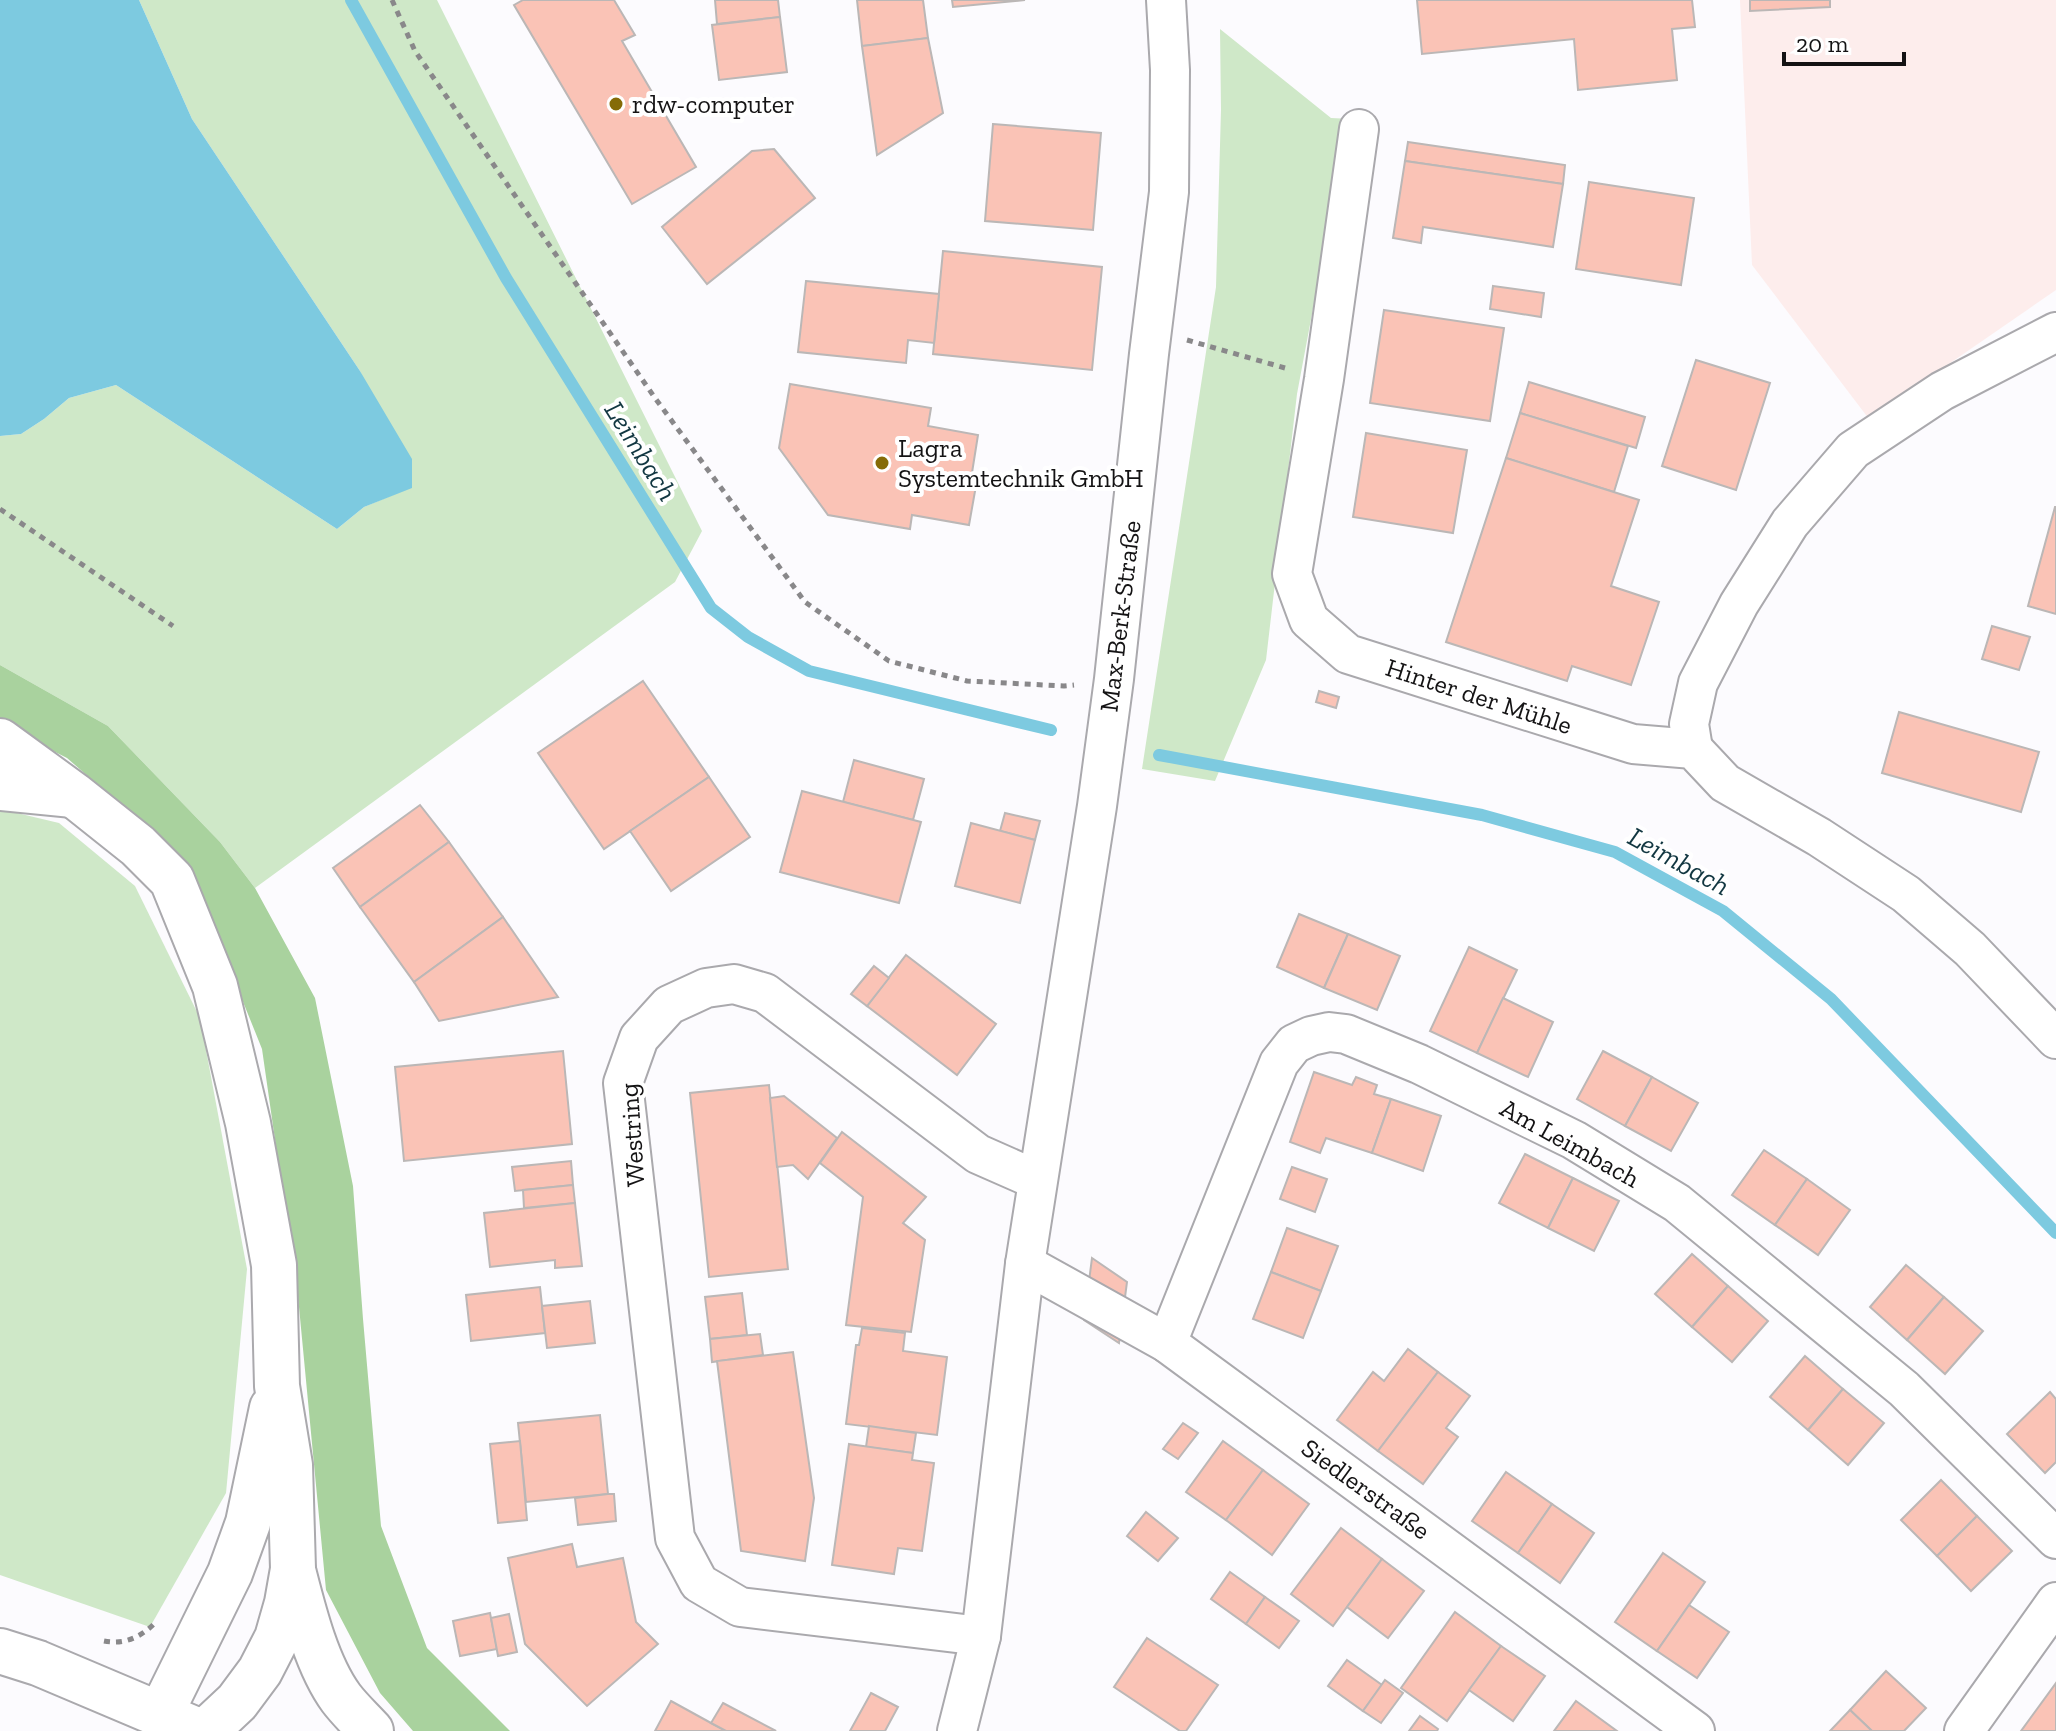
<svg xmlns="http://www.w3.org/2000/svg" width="2056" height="1731" viewBox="0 0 2056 1731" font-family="'Zilla Slab',serif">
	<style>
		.commercial { fill: #fdedec }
		.green { fill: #cfe8c8 }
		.forest { fill: #a9d29e }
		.water { fill: #7dcae0 }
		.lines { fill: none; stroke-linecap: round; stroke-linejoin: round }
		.stream { stroke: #7dcae0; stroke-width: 12 }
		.building { fill: #fac3b6; stroke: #bbb7b6; stroke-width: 2 }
		.street-casing { stroke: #aaa9ad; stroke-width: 42 }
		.secondary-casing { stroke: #aaa9ad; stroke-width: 48 }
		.highway-casing { stroke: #aaa9ad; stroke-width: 48 }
		.path { stroke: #89888a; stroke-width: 5; stroke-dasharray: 6 6; stroke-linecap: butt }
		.street { stroke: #fff; stroke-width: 38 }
		.secondary { stroke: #fff; stroke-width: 44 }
		.highway { stroke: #fff; stroke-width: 44 }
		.poi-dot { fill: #856b07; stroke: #fff; stroke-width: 3 }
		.labels { text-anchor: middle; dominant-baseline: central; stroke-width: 8; stroke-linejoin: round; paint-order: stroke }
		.poi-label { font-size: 26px; fill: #141314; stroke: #fff; text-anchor: start }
		.street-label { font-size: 26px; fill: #141314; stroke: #fff }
		.water-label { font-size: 28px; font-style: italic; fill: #123741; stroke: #fff }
	</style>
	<rect width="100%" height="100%" fill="#fcfbfe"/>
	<polygon class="commercial" points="1740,0 2056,0 2056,290 1869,419 1752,265"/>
	<g class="green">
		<polygon points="139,0 437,0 702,531 675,582 255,888 220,842 108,726 0,665 0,436 21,434 44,419 69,398 116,385 337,529 364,507 412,487 360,371 192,119"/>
		<polygon points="1220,29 1331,118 1352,119 1341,159 1297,394 1266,660 1215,781 1142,769 1216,287 1221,110"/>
		<polygon points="0,809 59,823 135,886 200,1018 247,1269 226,1493 150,1627 0,1575"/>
	</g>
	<polygon class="forest" points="0,665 108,726 220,842 255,888 315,998 353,1186 363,1319 381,1526 427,1648 510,1731 413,1731 380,1693 326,1590 299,1307 262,1049 219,942 159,838 67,758 0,724"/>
	<polygon class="water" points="0,0 139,0 192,119 360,371 412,459 412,488 364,507 337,529 116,385 69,398 44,419 21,434 0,436"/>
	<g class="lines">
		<g class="stream">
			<polyline points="351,0 506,278 711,608 748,637 809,671 1051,730"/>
			<polyline points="1159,755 1482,815 1615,852 1723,911 1831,999 2056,1233"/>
		</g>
	</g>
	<g class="building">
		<polygon points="523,0 614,0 635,35 622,41 696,167 632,204 514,5"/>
		<polygon points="715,0 778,0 780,17 717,24"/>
		<polygon points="857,0 923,0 928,38 862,46"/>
		<polygon points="952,0 1025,0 953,7"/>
		<polygon points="1417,0 1692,0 1695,27 1672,29 1677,80 1578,90 1574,39 1422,54"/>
		<polygon points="1750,0 1830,0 1830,7 1750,11"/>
		<polygon points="780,17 787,72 719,80 712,25"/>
		<polygon points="928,38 943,113 877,155 862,46"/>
		<polygon points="993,124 1101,133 1093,230 985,221"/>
		<polygon points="1408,142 1565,165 1563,184 1405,161"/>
		<polygon points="774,149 815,198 707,284 662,227 752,151"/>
		<polygon points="1405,161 1563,184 1553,247 1423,227 1421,243 1393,238"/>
		<polygon points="1589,182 1694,198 1681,285 1576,269"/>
		<polygon points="943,251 1102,267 1092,370 933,354"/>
		<polygon points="806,281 939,294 934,343 908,340 906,363 798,352"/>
		<polygon points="1493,286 1544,293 1541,317 1490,309"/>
		<polygon points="1384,310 1504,328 1490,421 1370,403"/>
		<polygon points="1696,360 1770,383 1736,490 1662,466"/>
		<polygon points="1529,382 1645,417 1636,448 1520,413"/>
		<polygon points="790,384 931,408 928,426 978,435 971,479 977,480 969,525 912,515 910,529 828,515 779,448"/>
		<polygon points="1520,413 1628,446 1614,492 1506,458"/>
		<polygon points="1366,433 1467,450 1453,533 1353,517"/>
		<polygon points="1506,458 1639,500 1611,586 1659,602 1631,685 1572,666 1567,681 1446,642"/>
		<polygon points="2055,507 2056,507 2056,614 2028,606"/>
		<polygon points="1992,626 2030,637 2019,670 1982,659"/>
		<polygon points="643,681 709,777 604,849 538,753"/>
		<polygon points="1319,691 1339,697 1336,708 1316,702"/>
		<polygon points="1899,712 2039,752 2021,812 1882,773"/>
		<polygon points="854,760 924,779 913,820 843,802"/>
		<polygon points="709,777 750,837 671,891 630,831"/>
		<polygon points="802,791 921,822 899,903 780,872"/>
		<polygon points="420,805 449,842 360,907 333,868"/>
		<polygon points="1005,813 1040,821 1035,840 1000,831"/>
		<polygon points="971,823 1035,840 1020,903 955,886"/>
		<polygon points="449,842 503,917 414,982 360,907"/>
		<polygon points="1299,914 1348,934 1324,988 1277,967"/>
		<polygon points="503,917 558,997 439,1021 414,982"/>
		<polygon points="1348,934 1400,956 1377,1010 1324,988"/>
		<polygon points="1469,947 1517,970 1477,1053 1430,1031"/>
		<polygon points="906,955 996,1024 957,1075 867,1006"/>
		<polygon points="874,966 889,978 867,1006 851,994"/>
		<polygon points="1503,998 1553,1022 1528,1077 1477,1053"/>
		<polygon points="563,1051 572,1144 404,1161 395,1067"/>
		<polygon points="1603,1051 1652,1077 1625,1126 1577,1099"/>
		<polygon points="1314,1072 1352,1085 1356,1077 1377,1085 1374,1094 1391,1099 1372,1153 1326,1138 1320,1153 1290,1142"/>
		<polygon points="1652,1077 1698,1103 1671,1151 1625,1126"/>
		<polygon points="769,1085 788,1269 709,1277 690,1093"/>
		<polygon points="784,1096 837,1138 808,1179 793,1165 777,1167 770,1098"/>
		<polygon points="1391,1099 1441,1116 1423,1171 1372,1153"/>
		<polygon points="842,1132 926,1197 903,1223 925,1240 911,1332 846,1325 863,1197 820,1163"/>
		<polygon points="1764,1150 1807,1179 1775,1225 1732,1195"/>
		<polygon points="1525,1154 1573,1178 1548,1228 1499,1203"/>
		<polygon points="571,1161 573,1185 515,1191 512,1167"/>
		<polygon points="1292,1167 1327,1179 1315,1212 1280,1199"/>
		<polygon points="1573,1178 1619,1201 1594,1251 1548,1228"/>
		<polygon points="1807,1179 1850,1210 1818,1255 1775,1225"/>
		<polygon points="573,1185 575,1203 524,1208 523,1190"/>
		<polygon points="575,1203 582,1266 555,1268 555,1260 490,1267 484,1213"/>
		<polygon points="1287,1228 1338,1246 1321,1291 1271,1272"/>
		<polygon points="1692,1254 1728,1286 1692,1327 1655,1294"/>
		<polygon points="1092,1258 1127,1282 1119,1343 1084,1320"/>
		<polygon points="1906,1265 1944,1297 1907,1340 1870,1307"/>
		<polygon points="1271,1272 1321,1291 1303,1338 1253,1319"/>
		<polygon points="1728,1286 1768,1321 1732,1362 1692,1327"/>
		<polygon points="540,1287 545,1333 471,1341 466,1295"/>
		<polygon points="742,1293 747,1335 710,1339 705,1297"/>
		<polygon points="1944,1297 1983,1331 1945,1374 1907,1340"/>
		<polygon points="590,1301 595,1343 547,1348 542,1306"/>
		<polygon points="862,1328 905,1333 903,1351 947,1357 937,1435 846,1424 856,1345 859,1345"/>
		<polygon points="760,1334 763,1355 712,1362 710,1339"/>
		<polygon points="1408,1349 1438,1372 1378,1451 1337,1420 1373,1372 1384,1381"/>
		<polygon points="793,1352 814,1498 805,1561 741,1551 717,1361"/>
		<polygon points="1805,1356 1843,1389 1808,1430 1770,1397"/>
		<polygon points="1438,1372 1470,1396 1446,1428 1458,1437 1423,1484 1378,1451"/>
		<polygon points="1843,1389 1884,1423 1848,1465 1808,1430"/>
		<polygon points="2050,1392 2056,1399 2056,1462 2045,1473 2007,1434"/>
		<polygon points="600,1415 608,1494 526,1502 518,1423"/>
		<polygon points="1183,1423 1198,1433 1178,1459 1163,1449"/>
		<polygon points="869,1426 916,1433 913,1453 866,1447"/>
		<polygon points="520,1441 527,1520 498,1523 490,1444"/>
		<polygon points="1223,1441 1263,1470 1226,1520 1186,1492"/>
		<polygon points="849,1444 913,1453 912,1460 934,1463 922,1551 898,1548 894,1574 832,1565"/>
		<polygon points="1263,1470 1309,1504 1272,1555 1226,1520"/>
		<polygon points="1506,1472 1552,1504 1518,1553 1472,1521"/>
		<polygon points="1941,1480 1977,1516 1937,1556 1901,1520"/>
		<polygon points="608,1494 614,1494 616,1521 578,1525 575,1498"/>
		<polygon points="1552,1504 1594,1533 1560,1583 1518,1553"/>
		<polygon points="1146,1512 1178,1538 1158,1561 1127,1536"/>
		<polygon points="1977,1516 2012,1551 1971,1591 1937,1556"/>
		<polygon points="1341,1528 1382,1559 1333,1626 1291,1594"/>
		<polygon points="572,1544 577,1567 623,1558 636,1622 658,1644 587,1706 525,1644 508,1558"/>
		<polygon points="1663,1553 1705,1582 1657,1651 1615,1622"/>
		<polygon points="1382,1559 1424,1591 1388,1638 1347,1607"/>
		<polygon points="1230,1572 1265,1597 1246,1624 1211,1599"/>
		<polygon points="1265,1597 1299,1621 1279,1648 1246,1624"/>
		<polygon points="1689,1605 1729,1632 1697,1678 1657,1651"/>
		<polygon points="1455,1612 1501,1646 1447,1721 1401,1688"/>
		<polygon points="490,1613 497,1649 460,1656 453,1621"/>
		<polygon points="509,1614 517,1652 498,1656 491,1618"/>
		<polygon points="1147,1638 1218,1685 1186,1731 1180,1731 1114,1687"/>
		<polygon points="1501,1646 1545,1676 1513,1721 1469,1690"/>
		<polygon points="1347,1660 1382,1685 1363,1711 1328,1686"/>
		<polygon points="1886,1671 1926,1708 1904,1731 1872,1731 1850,1710"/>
		<polygon points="1385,1680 1403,1693 1381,1723 1363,1711"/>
		<polygon points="2056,1683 2056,1731 2021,1731"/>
		<polygon points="871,1693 898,1707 885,1731 850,1731"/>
		<polygon points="671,1701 711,1723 726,1731 655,1731"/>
		<polygon points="1576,1701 1617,1731 1554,1731"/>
		<polygon points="723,1703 776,1731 726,1731 711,1723"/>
		<polygon points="1850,1710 1872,1731 1830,1731"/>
		<polygon points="1420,1716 1438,1729 1437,1731 1409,1731"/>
	</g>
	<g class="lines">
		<defs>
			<g id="street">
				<polyline points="1359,129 1324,379 1292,574 1309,620 1348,654 1633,744 1693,749 1725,783 1819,837 1906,894 1970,949 2056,1039"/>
				<polyline points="1693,749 1689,724 1698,683 1739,604 1790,523 1853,450 1942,391 2056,332"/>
				<polyline points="1025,1264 1167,1343 1695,1731"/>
				<polyline points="1167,1343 1279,1063 1294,1044 1311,1036 1329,1032 1346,1034 1419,1064 1574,1140 1677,1203 1904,1389 2056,1539"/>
				<polyline points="981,1636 740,1607 699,1583 675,1538 623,1083 639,1038 669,1005 706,988 734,984 765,993 978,1154 1037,1180"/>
				<polyline points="957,1731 981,1636 1025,1264 1097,806 1114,679 1149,354 1169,192 1170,70 1166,0"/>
				<polyline points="1964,1731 2056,1602"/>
			</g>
			<polyline id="secondary" points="0,1651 38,1663 199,1731"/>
			<g id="highway">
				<polyline points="0,741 74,795 138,846 172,880 215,986 248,1123 274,1265 277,1386 290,1465 293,1569 287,1603 277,1638 260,1671 237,1702 206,1731"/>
				<polyline points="0,788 73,795"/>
				<path d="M294,1574C304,1613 317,1665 341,1698C350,1710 361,1720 371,1731"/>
				<polyline points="160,1715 230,1573 248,1523 272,1408"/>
			</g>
		</defs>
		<use href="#street" class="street-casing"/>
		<use href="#secondary" class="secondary-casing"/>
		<use href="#highway" class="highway-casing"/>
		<g class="path">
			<polyline points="392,0 415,51 655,398 805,602 889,661 967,681 1064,686 1074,685"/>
			<polyline points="1187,340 1285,368"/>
			<polyline points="0,509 173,626"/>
			<path d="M104,1641C124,1645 141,1637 155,1623"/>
		</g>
		<use href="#street" class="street"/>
		<use href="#secondary" class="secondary"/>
		<use href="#highway" class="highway"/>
	</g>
	<g class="poi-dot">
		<circle cx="616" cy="104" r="8"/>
		<circle cx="882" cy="463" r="8"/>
	</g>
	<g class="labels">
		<g class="poi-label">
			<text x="632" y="104">rdw-computer</text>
			<text x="898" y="448">Lagra<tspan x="898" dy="30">Systemtechnik GmbH</tspan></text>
		</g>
		<g class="street-label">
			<text transform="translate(1120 616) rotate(-83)">Max-Berk-Straße</text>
			<text transform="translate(1479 696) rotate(18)">Hinter der Mühle</text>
			<text transform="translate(632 1135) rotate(-94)">Westring</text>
			<text transform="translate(1570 1143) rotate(29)">Am Leimbach</text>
			<text transform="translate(1366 1489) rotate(36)">Siedlerstraße</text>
		</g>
		<g class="water-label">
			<text transform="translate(641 451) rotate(58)">Leimbach</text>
			<text transform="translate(1679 861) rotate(29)">Leimbach</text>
		</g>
	</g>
	<path d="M1784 52v12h120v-12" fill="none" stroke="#141314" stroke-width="4"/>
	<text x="1796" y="52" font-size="24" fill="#141314" stroke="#ffffff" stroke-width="6" paint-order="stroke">20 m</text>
</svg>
